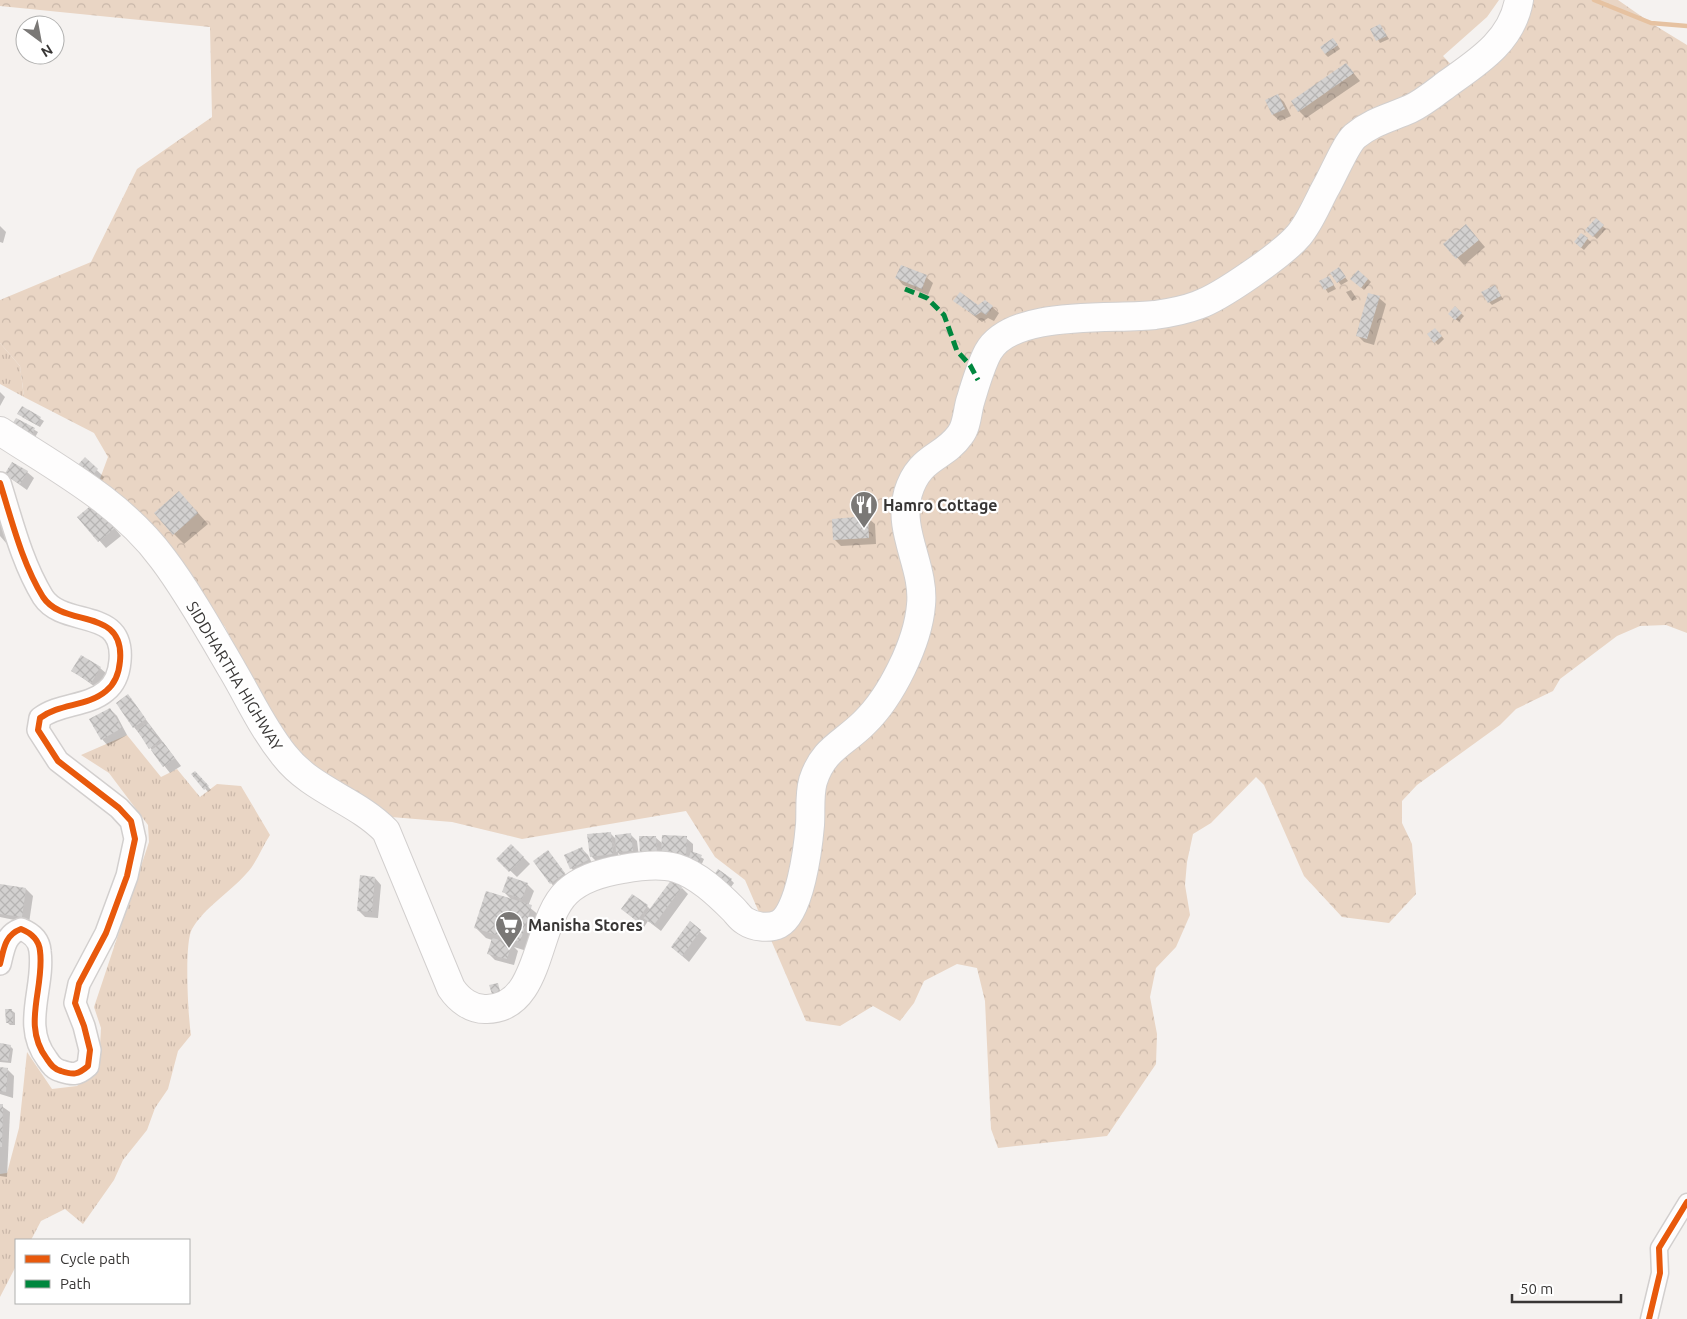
<svg xmlns="http://www.w3.org/2000/svg" width="1687" height="1319" viewBox="0 0 1687 1319" font-family="Ubuntu,sans-serif">
	<style>
		.grass { fill: url(#grass-tufts) }
		.forest { fill: url(#forest-crowns) }
		.shadow { fill: #0003 }
		.lines { fill: none; stroke-linecap: round; stroke-linejoin: round }
		.stream { stroke: #e6c2a1; stroke-width: 4.5 }
		.building { fill: url(#building-cross-hatch) }
		.minor-casing { stroke: #d2cfce; stroke-width: 19 }
		.tertiary-casing { stroke: #d2cfce; stroke-width: 24 }
		.trunk-casing { stroke: #d2cfce; stroke-width: 30 }
		.minor { stroke: #fefdfd; stroke-width: 16 }
		.tertiary { stroke: #fefdfd; stroke-width: 21 }
		.trunk { stroke: #fefdfd; stroke-width: 28 }
		.quiet { stroke: #00873e; stroke-width: 5; stroke-dasharray: 10 5; stroke-linecap: butt }
		.cycleway-casing { stroke: #fff; stroke-width: 9 }
		.cycleway { stroke: #e8590c; stroke-width: 6 }
		.labels { text-anchor: middle; dominant-baseline: central; stroke-width: 4.5; stroke-linejoin: round; paint-order: stroke }
		.poi-label { font-size: 16px; font-weight: bold; fill: #383635; stroke: #fff; text-anchor: start }
		.street-label { font-size: 16px; fill: #383635; stroke: #fff }
	</style>
	<defs>
		<pattern id="grass-tufts" width="24" height="20" patternUnits="userSpaceOnUse" patternTransform="scale(1.25)"><rect width="24" height="20" fill="#e9d5c4"/><path d="M3 7l-1-3M5 7V3M7 7l1-3M15 17l-1-3M17 17v-4M19 17l1-3" fill="none" stroke="#c9b7a9"/></pattern>
		<pattern id="forest-crowns" width="20" height="18" patternUnits="userSpaceOnUse" patternTransform="scale(1.25)"><rect width="20" height="18" fill="#e9d5c4"/><path d="M2 6a3 3 0 1 1 6 0M12 15a3 3 0 1 1 6 0" fill="none" stroke="#c9b7a9"/></pattern>
		<pattern id="building-cross-hatch" width="8" height="8" patternUnits="userSpaceOnUse" patternTransform="scale(1.25)"><rect width="8" height="8" fill="#d3d1d0"/><path d="M0 0l8 8M0 8l8-8" fill="none" stroke="#b6b4b3"/></pattern>
	</defs>
	<rect width="100%" height="100%" fill="#f5f2f0"/>
	<g class="grass">
		<polygon points="0,343 20,366 24,397 0,384"/>
		<path d="M127,735L161,777L177,769L200,797L217,784L241,786L270,835C262,847 256,864 246,874C229,893 205,907 192,929C184,943 188,1016 191,1035L178,1051L168,1089L155,1108L147,1130L123,1160L114,1180L83,1224L65,1209L41,1221L31,1240H16V1266L0,1297V1174L7,1173L19,1128L27,1052L52,1089L77,1086L99,1064L101,1028L94,1007L149,842L148,825L109,773L81,755Z"/>
	</g>
	<polygon class="forest" points="0,0 1499,0 1487,17 1443,56 1460,74 1524,0 1618,0 1651,23 1687,45 1687,633 1666,625 1640,626 1617,636 1560,679 1553,691 1516,709 1500,725 1417,785 1402,801 1402,823 1412,844 1416,894 1389,923 1342,917 1304,876 1264,785 1256,777 1211,823 1193,834 1187,862 1185,885 1190,915 1176,947 1156,968 1150,997 1157,1034 1156,1064 1107,1136 998,1148 991,1129 985,1001 977,968 957,964 924,981 914,1003 900,1021 873,1006 840,1026 806,1021 745,880 715,857 686,811 522,839 452,822 391,817 318,776 266,714 225,627 129,510 98,484 108,457 94,433 24,397 20,366 0,343 0,300 91,262 137,169 212,117 210,27 0,6"/>
	<g class="shadow">
		<polygon points="1380,25 1389,39 1380,43 1372,30"/>
		<polygon points="1336,43 1340,49 1328,57 1325,54"/>
		<polygon points="1346,64 1360,81 1306,118 1299,111"/>
		<polygon points="1278,96 1284,102 1291,116 1280,121 1273,115 1267,101"/>
		<polygon points="1596,220 1606,229 1597,239 1587,230"/>
		<polygon points="0,226 6,232 3,243 0,242"/>
		<polygon points="1472,232 1485,247 1464,265 1445,244"/>
		<polygon points="1582,234 1591,242 1584,250 1578,245"/>
		<polygon points="1339,269 1348,281 1341,285 1332,274"/>
		<polygon points="926,277 933,283 928,295 903,285 897,278"/>
		<polygon points="1329,277 1336,289 1328,293 1321,281"/>
		<polygon points="1368,279 1371,282 1364,290 1355,282"/>
		<polygon points="1495,286 1503,299 1492,305 1489,302"/>
		<polygon points="1351,290 1357,299 1352,301 1346,292"/>
		<polygon points="1379,298 1386,304 1374,345 1364,342 1357,335"/>
		<polygon points="955,301 978,306 992,307 999,313 994,321 988,318 982,322"/>
		<polygon points="1455,308 1464,316 1459,322 1450,314"/>
		<polygon points="1438,332 1444,339 1438,345 1435,342"/>
		<polygon points="0,392 5,397 0,406"/>
		<polygon points="22,408 44,421 40,427 22,417"/>
		<polygon points="16,419 38,432 34,439"/>
		<polygon points="85,459 104,477 96,486"/>
		<polygon points="27,472 34,478 27,490 6,475"/>
		<polygon points="189,503 208,524 184,544 174,534"/>
		<polygon points="101,511 121,536 106,548 79,517"/>
		<polygon points="0,513 16,539 7,544 0,536"/>
		<polygon points="868,518 875,524 876,544 841,546 834,539"/>
		<polygon points="100,668 107,674 98,689 73,671"/>
		<polygon points="128,696 181,766 170,773 134,727"/>
		<polygon points="110,709 117,716 127,735 108,746 102,739"/>
		<polygon points="195,772 211,790 208,792 193,774"/>
		<polygon points="610,833 616,839 630,834 637,841 639,857 624,858 618,853 619,860 598,863 591,856"/>
		<polygon points="655,837 663,844 686,838 693,844 693,853 704,859 701,866 648,860"/>
		<polygon points="511,845 530,864 517,877 498,859"/>
		<polygon points="581,848 588,855 594,867 578,875 571,868"/>
		<polygon points="554,859 570,880 557,890 551,883"/>
		<polygon points="375,878 381,885 378,918 365,917 358,910"/>
		<polygon points="718,878 731,880 734,883 731,887"/>
		<polygon points="527,884 534,891 528,906 541,917 530,952 514,947 518,951 514,965 495,960 488,953 492,940 486,938 476,928 513,901 504,892"/>
		<polygon points="0,885 26,889 33,896 29,923 0,917"/>
		<polygon points="682,888 688,894 661,931 648,921 644,927 622,909 647,906 651,910"/>
		<polygon points="690,923 707,938 689,962 672,947"/>
		<polygon points="11,1010 15,1013 15,1025 10,1025 7,1022"/>
		<polygon points="0,1045 10,1046 13,1049 11,1063 0,1062"/>
		<polygon points="0,1068 7,1069 14,1076 13,1098 0,1094"/>
		<polygon points="0,1105 10,1112 7,1177 0,1176"/>
	</g>
	<g class="lines">
		<polyline class="stream" points="1594,0 1651,23 1687,26"/>
	</g>
	<g class="building">
		<polygon points="1380,24 1387,36 1376,41 1370,29"/>
		<polygon points="1333,38 1338,45 1325,54 1320,47"/>
		<polygon points="1346,63 1354,73 1298,112 1291,101"/>
		<polygon points="1278,94 1285,109 1272,115 1265,100"/>
		<polygon points="1596,218 1604,225 1593,237 1585,230"/>
		<polygon points="1466,224 1479,240 1456,259 1443,244"/>
		<polygon points="1581,233 1588,238 1581,248 1574,242"/>
		<polygon points="901,265 927,275 922,289 895,278"/>
		<polygon points="1339,267 1346,277 1337,283 1330,273"/>
		<polygon points="1358,270 1368,279 1361,288 1350,279"/>
		<polygon points="1329,276 1334,285 1324,290 1319,281"/>
		<polygon points="1495,285 1501,296 1488,303 1481,292"/>
		<polygon points="960,292 978,305 985,300 993,306 986,315 981,312 975,316 953,301"/>
		<polygon points="1368,293 1380,296 1367,339 1356,336"/>
		<polygon points="1455,306 1462,313 1455,320 1448,314"/>
		<polygon points="1435,328 1442,336 1434,343 1427,334"/>
		<polygon points="22,406 41,417 37,425 17,414"/>
		<polygon points="16,418 35,428 31,437 11,426"/>
		<polygon points="85,457 98,469 88,480 75,468"/>
		<polygon points="12,462 28,471 20,484 4,475"/>
		<polygon points="179,491 198,513 173,535 154,513"/>
		<polygon points="94,503 115,528 98,542 77,517"/>
		<polygon points="868,516 869,538 833,540 832,519"/>
		<polygon points="81,655 101,667 91,683 71,671"/>
		<polygon points="128,694 146,719 133,728 116,703"/>
		<polygon points="110,708 122,728 101,740 89,719"/>
		<polygon points="148,723 160,741 149,749 137,730"/>
		<polygon points="163,742 175,758 163,767 151,750"/>
		<polygon points="195,771 209,786 204,790 191,774"/>
		<polygon points="611,832 613,854 590,857 587,834"/>
		<polygon points="631,833 633,851 616,852 615,835"/>
		<polygon points="662,835 687,836 686,855 661,854"/>
		<polygon points="639,836 656,836 657,853 640,854"/>
		<polygon points="511,844 524,857 509,872 496,859"/>
		<polygon points="582,847 588,860 570,869 564,855"/>
		<polygon points="548,850 565,873 550,884 533,861"/>
		<polygon points="691,851 702,855 698,864 688,860"/>
		<polygon points="718,869 732,879 727,885 714,875"/>
		<polygon points="360,875 375,877 372,912 357,911"/>
		<polygon points="508,876 528,883 522,899 502,892"/>
		<polygon points="672,879 682,887 654,925 643,918"/>
		<polygon points="0,884 26,888 22,917 0,914"/>
		<polygon points="486,891 532,905 520,942 474,928"/>
		<polygon points="632,894 648,905 637,921 621,909"/>
		<polygon points="690,921 701,930 682,956 671,947"/>
		<polygon points="492,938 512,943 507,959 487,954"/>
		<polygon points="498,983 501,995 493,997 489,985"/>
		<polygon points="5,1009 12,1009 13,1023 6,1023"/>
		<polygon points="0,1043 11,1045 8,1061 0,1060"/>
		<polygon points="0,1067 8,1068 6,1092 0,1091"/>
		<polygon points="0,1104 3,1104 2,1147 0,1147"/>
	</g>
	<g class="lines">
		<defs>
			<polyline id="minor" points="1649,1319 1660,1273 1659,1248 1687,1202"/>
			<path id="tertiary" d="M0,483C12,521 22,563 43,597C64,629 125,606 120,661C119,673 116,683 106,691C87,707 60,703 40,718L38,730L58,761L119,808L131,821L135,839L127,876L106,933L79,984L75,1003L84,1026L90,1050L88,1066C78,1075 73,1075 61,1071C54,1069 51,1065 47,1059C21,1025 45,988 40,951C39,939 31,933 21,929C5,935 4,948 0,964"/>
			<path id="trunk" d="M0,431C58,469 121,502 163,559C188,592 212,635 233,671C250,700 263,729 284,755C312,791 356,800 386,831L451,988C459,1000 472,1010 487,1009C542,1008 535,922 567,892C581,879 604,872 623,869C639,866 659,863 676,868C698,875 717,893 733,909C737,913 740,918 745,921C754,927 769,929 779,924C800,913 808,848 810,825C811,811 809,795 813,781C823,749 843,744 864,723C891,697 918,643 921,605C925,567 897,531 908,493C919,456 943,459 960,435C967,426 967,413 970,402C975,386 980,367 988,352C1012,309 1112,320 1155,315C1169,313 1185,310 1198,305C1221,297 1283,254 1299,235C1310,222 1317,204 1325,189C1333,176 1345,145 1355,136C1373,121 1390,118 1410,109C1423,103 1435,93 1447,84C1478,62 1512,41 1519,0"/>
		</defs>
		<use href="#minor" class="minor-casing"/>
		<use href="#tertiary" class="tertiary-casing"/>
		<use href="#trunk" class="trunk-casing"/>
		<use href="#minor" class="minor"/>
		<use href="#tertiary" class="tertiary"/>
		<use href="#trunk" class="trunk"/>
		<polyline class="quiet" points="905,289 927,298 944,315 957,351 970,365 978,380"/>
		<defs>
			<g id="cycleway">
				<path d="M0,483C12,521 22,563 43,597C64,629 125,606 120,661C119,673 116,683 106,691C87,707 60,703 40,718L38,730L58,761L119,808L131,821L135,839L127,876L106,933L79,984L75,1003L84,1026L90,1050L88,1066C78,1075 73,1075 61,1071C54,1069 51,1065 47,1059C21,1025 45,988 40,951C39,939 31,933 21,929C5,935 4,948 0,964"/>
				<polyline points="1649,1319 1660,1273 1659,1248 1687,1202"/>
			</g>
		</defs>
		<use href="#cycleway" class="cycleway-casing"/>
		<use href="#cycleway" class="cycleway"/>
	</g>
	<defs>
		<symbol id="restaurant-pin" viewBox="-11 -11 22 30"><path d="M0 17L-7.5 6A9.5 9.5 0 1 1 7.5 6Z" fill="#7a7876" stroke="#fff"/><path d="M-5-6h1v4h1v-4h1v4h1v-4h1v5L-1.5 .5V6h-2V.5L-5-1ZM5-6V6H3V1.5H1.5Q1.5-4 5-6Z" fill="#fff"/></symbol>
		<symbol id="supermarket-pin" viewBox="-11 -11 22 30"><path d="M0 17L-7.5 6A9.5 9.5 0 1 1 7.5 6Z" fill="#7a7876" stroke="#fff"/><path d="M-6-5.5h2.5l.6 2H6L4.5 2H-2.5L-4.4-4H-6ZM-1.5 3.2a1.3 1.3 0 1 0 .1 0ZM3 3.2a1.3 1.3 0 1 0 .1 0Z" fill="#fff"/></symbol>
	</defs>
	<g fill-rule="evenodd">
		<use href="#restaurant-pin" x="848" y="489" width="32" height="43"/>
		<use href="#supermarket-pin" x="493" y="909" width="32" height="43"/>
	</g>
	<g class="labels">
		<g class="poi-label">
			<text x="883" y="505">Hamro Cottage</text>
			<text x="528" y="925">Manisha Stores</text>
		</g>
		<g class="street-label">
			<text transform="translate(235 676) rotate(59)">SIDDHARTHA HIGHWAY</text>
		</g>
	</g>
	<rect x="15" y="1239" width="175" height="65" fill="#ffffff" stroke="#afafae"/>
	<rect x="25" y="1255" width="25" height="8" fill="#e8590c" stroke="#afafae"/>
	<text x="60" y="1264" font-size="15" fill="#383635">Cycle path</text>
	<rect x="25" y="1280" width="25" height="8" fill="#00873e" stroke="#afafae"/>
	<text x="60" y="1289" font-size="15" fill="#383635">Path</text>
	<g transform="translate(40 40) rotate(148)"><circle r="24" fill="#ffffff" stroke="#afafae"/>
	<path d="M0-4L9 19L0 12L-9 19Z" fill="#7a7876"/>
	<text y="-8" font-size="14" font-weight="bold" text-anchor="middle" fill="#383635">N</text>
	</g>
	<path d="M1512 1294v8h109v-8" fill="none" stroke="#383635" stroke-width="2.5"/>
	<text x="1520" y="1294" font-size="15" fill="#383635" stroke="#ffffff" stroke-width="4" paint-order="stroke">50 m</text>
</svg>
